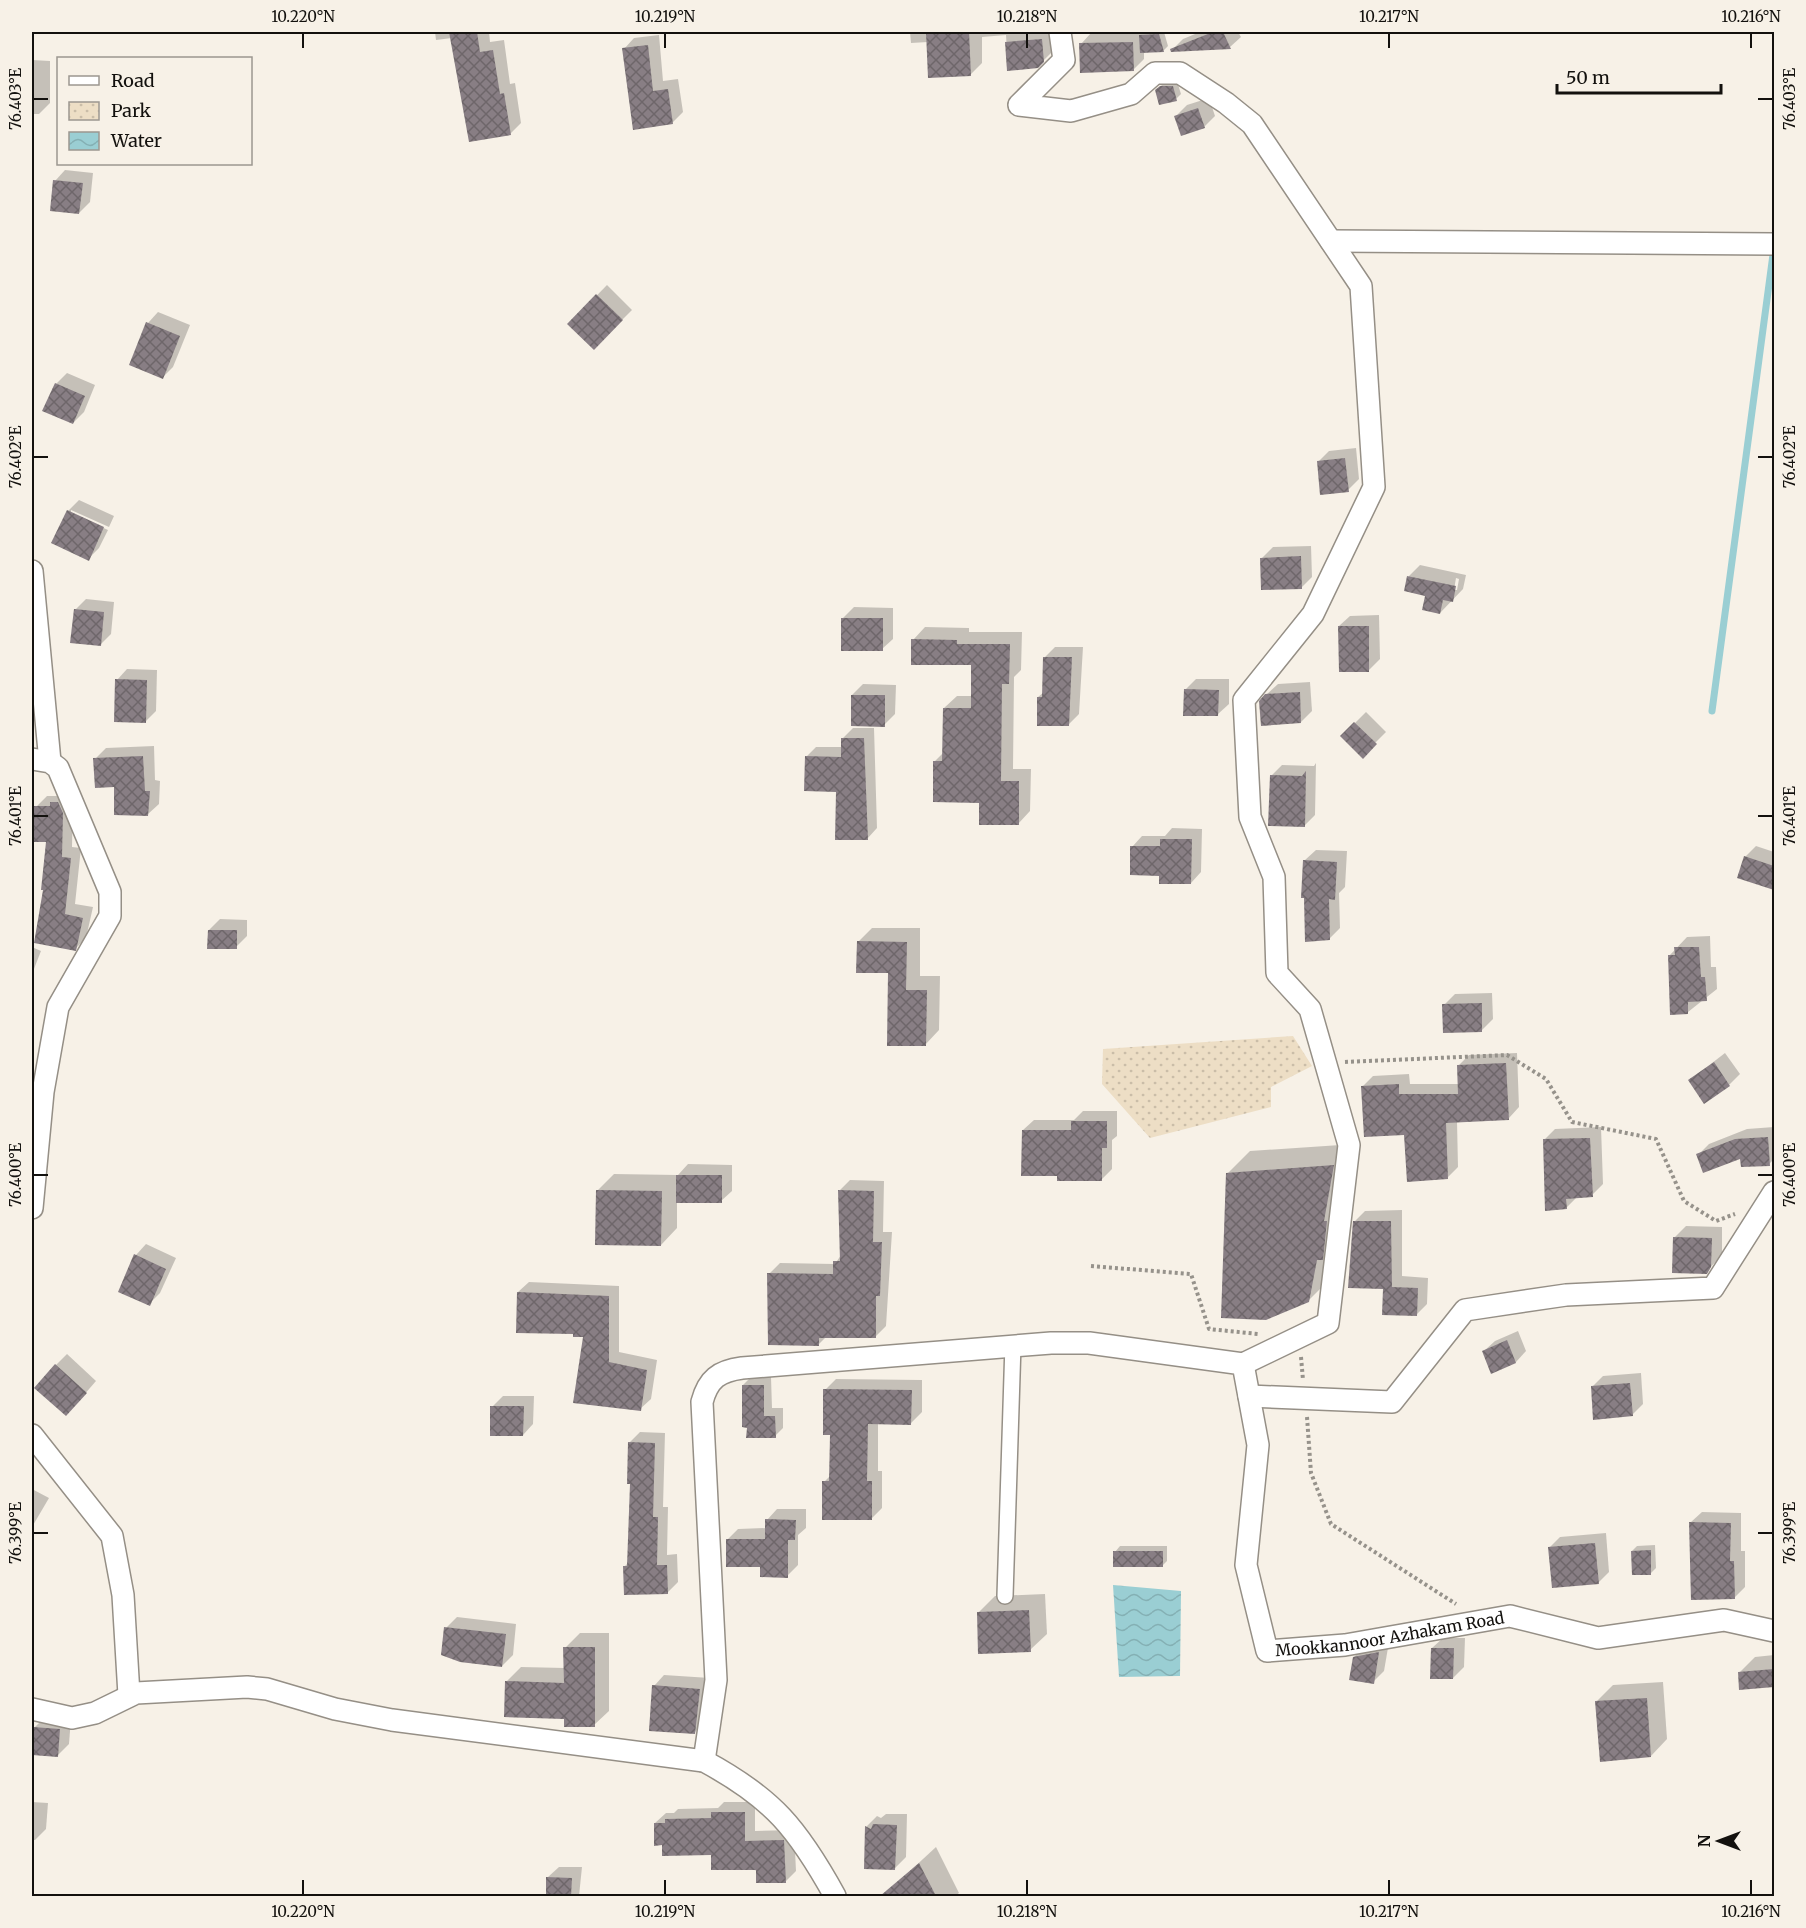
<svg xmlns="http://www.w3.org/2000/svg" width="1806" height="1928" viewBox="0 0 1806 1928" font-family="Merriweather,serif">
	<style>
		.park { fill: url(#park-dots) }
		.water { fill: url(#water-waves) }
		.shadow { fill: #0003; fill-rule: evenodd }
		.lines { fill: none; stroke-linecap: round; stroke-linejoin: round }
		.stream { stroke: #9aced3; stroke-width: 7 }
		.building { fill: url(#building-cross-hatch) }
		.pedestrian-casing { stroke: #958f86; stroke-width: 18 }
		.minor-casing { stroke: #958f86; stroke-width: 24 }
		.path { stroke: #96928b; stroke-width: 4; stroke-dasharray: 3 3; stroke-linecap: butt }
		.pedestrian { stroke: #fff; stroke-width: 15 }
		.minor { stroke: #fff; stroke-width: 21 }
		.ticks { fill: none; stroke: #13110e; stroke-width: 2 }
		.labels { text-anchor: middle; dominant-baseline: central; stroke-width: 6; stroke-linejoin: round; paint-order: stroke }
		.street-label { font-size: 16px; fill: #13110e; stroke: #f7f1e7 }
		.neatline { fill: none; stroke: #13110e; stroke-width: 2 }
		.ticks-label { font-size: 15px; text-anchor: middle; fill: #13110e }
	</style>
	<defs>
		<pattern id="park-dots" width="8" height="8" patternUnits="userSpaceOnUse" patternTransform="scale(1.5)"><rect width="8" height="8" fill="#eddec5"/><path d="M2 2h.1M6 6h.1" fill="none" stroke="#cabda8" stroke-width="1.8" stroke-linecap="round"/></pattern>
		<pattern id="water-waves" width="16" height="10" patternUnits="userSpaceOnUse" patternTransform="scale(1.5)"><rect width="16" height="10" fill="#9aced3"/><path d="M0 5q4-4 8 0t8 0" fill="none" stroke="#84b0b4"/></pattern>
		<pattern id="building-cross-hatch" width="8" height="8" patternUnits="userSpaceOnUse" patternTransform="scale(1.5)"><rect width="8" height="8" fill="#887e84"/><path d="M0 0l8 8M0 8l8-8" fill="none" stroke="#6e666a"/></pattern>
	</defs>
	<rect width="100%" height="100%" fill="#f7f1e7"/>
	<polygon class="park" points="1293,1036 1312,1066 1271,1087 1271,1107 1150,1138 1102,1084 1103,1049"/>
	<polygon class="water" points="1113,1585 1181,1591 1180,1676 1119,1677"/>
	<g class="shadow">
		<polygon points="435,32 489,32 490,42 504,40 510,84 515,83 521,123 510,134 452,38 436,40"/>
		<polygon points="910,32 1054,32 1056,48 1037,67 1008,69 1006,35 982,37 982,63 970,75 928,42 911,43"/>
		<polygon points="1164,32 1168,46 1163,51 1144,52 1144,59 1133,70 1081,44 1091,33"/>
		<polygon points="1200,32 1238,32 1241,37 1230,47 1172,50 1183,39"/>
		<polygon points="659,35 663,81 678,79 683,112 672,123 624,49 634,38"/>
		<polygon points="32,60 50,61 50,103 39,114 32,114"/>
		<polygon points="1166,81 1177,81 1181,94 1176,99 1156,91"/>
		<polygon points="1209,98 1215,116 1204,127 1176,116 1187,105"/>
		<polygon points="65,170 93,173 90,202 79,213 55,181"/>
		<polygon points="607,285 632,310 594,348 569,324"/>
		<polygon points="158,312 190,325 173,367 163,377 130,364 148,323"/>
		<polygon points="67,373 95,385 84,412 73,423 56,384"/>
		<polygon points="1356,448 1359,479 1348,490 1318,462 1329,451"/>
		<polygon points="79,500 114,516 109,527 71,510 71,513 108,530 99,548 88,559 53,543 68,511"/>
		<polygon points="1311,546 1312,577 1301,588 1262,558 1273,547"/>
		<path d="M1420,565L1466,575L1463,589L1440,613L1427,595L1406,590L1409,576ZM1456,578L1459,579L1457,590H1454Z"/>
		<polygon points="86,599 114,602 111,634 100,645 75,610"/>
		<polygon points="854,607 893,608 893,639 882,649 843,618"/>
		<polygon points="1379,615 1380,659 1369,670 1339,626 1350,616"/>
		<polygon points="925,627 969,628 969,632 1022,632 1021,670 1014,677 1013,769 1031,769 1030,811 1018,824 980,801 935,761 944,752 944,708 957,696 972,696 972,664 913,640"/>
		<polygon points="1055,647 1083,647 1079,714 1068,725 1038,697 1044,692 1044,658"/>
		<polygon points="127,669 157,670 156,711 145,722 117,680"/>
		<polygon points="1196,679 1229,679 1229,704 1218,714 1185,690"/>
		<polygon points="1310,682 1312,711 1301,722 1266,695 1278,684"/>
		<polygon points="863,684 896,685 895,714 884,725 852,695"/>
		<polygon points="1366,712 1386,732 1362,756 1342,736"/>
		<polygon points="853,728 874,728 877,828 867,839 838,790 806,757 816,747 843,747 843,738"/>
		<polygon points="154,746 155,780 160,781 159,804 148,814 116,785 95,759 106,748"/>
		<polygon points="1316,763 1315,815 1304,826 1271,776 1282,765 1314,766"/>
		<polygon points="62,791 73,801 72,847 81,848 75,904 93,907 86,938 75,949 45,889 48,841 36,807 47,796 58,796"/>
		<polygon points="1172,828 1202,829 1201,872 1191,883 1161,874 1132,847 1142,836 1165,836"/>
		<polygon points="1756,846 1774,852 1774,888 1739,877 1745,857"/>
		<polygon points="1316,850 1347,851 1345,887 1339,893 1340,928 1329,939 1305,860"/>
		<polygon points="220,919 247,920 247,936 236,947 209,930"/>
		<polygon points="872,928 920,928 920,976 940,976 939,1030 925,1045 890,971 858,942"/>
		<polygon points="1710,936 1711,967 1716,967 1717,989 1688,1012 1669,956 1687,937"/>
		<polygon points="32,947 41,951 32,974"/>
		<polygon points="1492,993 1493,1019 1482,1030 1444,1005 1455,994"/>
		<polygon points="1517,1053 1519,1107 1509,1118 1457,1121 1458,1167 1447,1178 1362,1087 1373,1076 1409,1074 1410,1084 1459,1084 1459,1065 1469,1055"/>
		<polygon points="1725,1053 1740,1074 1729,1085 1690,1080"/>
		<polygon points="1083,1111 1117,1111 1117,1136 1112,1140 1112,1169 1101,1180 1058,1175 1023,1130 1034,1120 1074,1120"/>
		<polygon points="1601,1127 1603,1184 1592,1195 1577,1197 1566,1208 1544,1140 1555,1129"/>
		<polygon points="1774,1127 1774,1159 1769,1164 1742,1157 1698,1155 1709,1144 1747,1129"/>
		<polygon points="1355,1144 1331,1278 1308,1301 1227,1174 1250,1151"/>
		<polygon points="688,1164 732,1165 732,1191 721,1201 677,1201 677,1228 661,1245 597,1191 614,1174 678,1175"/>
		<polygon points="850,1180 884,1181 883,1232 892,1232 886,1326 875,1337 827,1336 819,1344 769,1274 780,1263 835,1264 841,1255 839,1191"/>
		<polygon points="1402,1210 1402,1276 1428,1278 1427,1304 1416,1315 1384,1288 1354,1222 1365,1211"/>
		<polygon points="1686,1226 1722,1227 1722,1255 1706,1272 1675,1237"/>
		<polygon points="146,1244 176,1258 160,1293 149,1304 136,1255"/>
		<polygon points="529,1282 619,1286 619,1352 657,1360 651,1399 640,1409 574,1402 585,1336 574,1332 518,1292"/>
		<polygon points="1518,1331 1526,1351 1516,1362 1492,1372 1484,1351 1495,1341"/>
		<polygon points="67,1354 96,1381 77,1403 56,1365"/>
		<polygon points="1641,1373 1643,1404 1632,1415 1592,1387 1603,1376"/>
		<polygon points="751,1377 771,1377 772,1408 783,1408 783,1428 775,1436 748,1427 743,1385"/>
		<polygon points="836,1379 922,1380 922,1412 911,1423 878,1423 878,1471 882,1471 882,1508 871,1519 824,1482 831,1475 831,1433 825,1390"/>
		<polygon points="503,1396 534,1396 533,1424 523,1435 492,1407"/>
		<polygon points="640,1432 665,1433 663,1507 668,1507 667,1555 677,1554 678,1582 667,1593 625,1566 629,1562 632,1482 629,1443"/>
		<polygon points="32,1489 49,1498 32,1527"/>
		<polygon points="777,1509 806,1509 806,1528 798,1535 798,1565 787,1576 762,1565 727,1540 738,1529 767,1528 767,1520"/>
		<polygon points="1702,1512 1741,1513 1741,1551 1745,1551 1745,1587 1734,1598 1691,1522"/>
		<polygon points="1606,1533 1609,1572 1598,1583 1549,1548 1560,1537"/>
		<polygon points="1655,1545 1656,1568 1651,1573 1632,1551 1637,1546"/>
		<polygon points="1120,1546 1167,1546 1167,1561 1162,1566 1115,1552"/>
		<polygon points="1045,1594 1047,1634 1030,1650 978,1613 995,1596"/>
		<polygon points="457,1617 516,1624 513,1655 502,1666 446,1628"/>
		<polygon points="580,1633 609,1633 609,1711 594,1725 565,1717 506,1682 521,1667 565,1668 565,1648"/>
		<polygon points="1443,1638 1465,1638 1464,1667 1453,1678 1432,1648"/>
		<polygon points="1389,1642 1384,1671 1373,1682 1354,1657 1365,1646"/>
		<polygon points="1774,1655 1774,1686 1741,1688 1739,1673 1755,1657"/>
		<polygon points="664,1675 710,1678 705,1721 695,1732 654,1686"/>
		<polygon points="1663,1682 1667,1739 1651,1756 1596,1702 1613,1685"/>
		<polygon points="45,1717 71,1718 69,1744 58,1755 34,1728"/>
		<polygon points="32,1802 48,1803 46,1829 35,1840 32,1840"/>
		<polygon points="724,1802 755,1802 755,1831 794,1830 796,1871 785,1882 713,1854 663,1844 655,1823 666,1813 674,1813 678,1809 718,1808"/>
		<polygon points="886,1814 907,1814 906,1857 895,1868 866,1827 877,1816 881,1818"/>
		<polygon points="936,1847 959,1893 955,1896 883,1896"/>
		<polygon points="559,1867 582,1867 579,1896 547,1896 548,1877"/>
	</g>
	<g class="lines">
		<polyline class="stream" points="1712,711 1774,247"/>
	</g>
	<g class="building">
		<polygon points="449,32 477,32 480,52 493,50 500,94 504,93 511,135 469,142"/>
		<polygon points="926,32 969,32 971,76 928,78"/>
		<polygon points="1213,32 1223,32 1231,49 1171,52 1170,49"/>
		<polygon points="1159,34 1164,52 1140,53 1139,35"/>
		<polygon points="1042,39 1044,62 1038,68 1007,71 1005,42"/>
		<polygon points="1133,42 1134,71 1080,73 1079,43"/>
		<polygon points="648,45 653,91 668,89 673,124 633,130 622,48"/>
		<polygon points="1160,86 1173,86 1177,101 1159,105 1155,90"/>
		<polygon points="1198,108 1205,128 1181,136 1174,116"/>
		<polygon points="53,180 83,183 79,214 50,211"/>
		<polygon points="596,294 623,320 594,350 567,324"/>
		<polygon points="146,322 180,336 163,379 129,365"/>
		<polygon points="55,383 85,396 73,424 42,411"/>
		<polygon points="1345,458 1349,492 1320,495 1317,461"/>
		<polygon points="67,510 104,527 89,561 51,543"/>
		<polygon points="1301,556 1302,589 1261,590 1260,558"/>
		<polygon points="1407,576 1456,586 1453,602 1443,600 1440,614 1422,610 1425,596 1404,591"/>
		<polygon points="74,609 104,612 101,646 70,643"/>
		<rect x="841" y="618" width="42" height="33"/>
		<polygon points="1338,626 1369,626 1369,672 1339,672"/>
		<polygon points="911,639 957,640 957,644 1010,644 1009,684 1002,684 1001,781 1019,781 1019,825 979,825 979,803 933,802 933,761 942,761 943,708 971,708 971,665 911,665"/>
		<polygon points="1043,657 1072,657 1069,726 1037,726 1037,697 1042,697"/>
		<polygon points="115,679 147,680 146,723 114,722"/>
		<polygon points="1184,689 1219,690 1218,716 1183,716"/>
		<polygon points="1300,692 1301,723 1261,726 1259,701 1265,694"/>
		<polygon points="851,695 885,695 885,727 851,726"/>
		<polygon points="1354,722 1377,744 1363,759 1340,736"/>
		<polygon points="841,738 864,738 868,840 835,840 836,792 804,791 805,756 841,757"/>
		<polygon points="143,756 145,791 150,791 148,816 114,815 114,787 95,788 93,758"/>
		<polygon points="1306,771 1305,827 1268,826 1270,775 1302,776"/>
		<polygon points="50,802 58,802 63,813 62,857 71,858 65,914 83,918 76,951 34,943 43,890 41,890 46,842 34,842 34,806 50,806"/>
		<polygon points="1160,839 1192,839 1191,884 1159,884 1159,876 1130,875 1130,846 1160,846"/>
		<polygon points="1744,856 1774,866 1774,890 1737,878"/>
		<polygon points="1303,860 1337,862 1335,900 1329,899 1330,940 1305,942 1304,898 1301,898"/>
		<polygon points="208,930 237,930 237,949 207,949"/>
		<polygon points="857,941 907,942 906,990 927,990 926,1046 887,1046 888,973 856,973"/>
		<polygon points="1674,947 1699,947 1701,977 1705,977 1707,1001 1688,1002 1688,1014 1670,1015 1668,955 1675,955"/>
		<polygon points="1482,1003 1482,1032 1443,1033 1442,1004"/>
		<polygon points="1714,1062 1730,1086 1704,1104 1688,1080"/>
		<polygon points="1506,1063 1509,1120 1446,1123 1448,1179 1407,1182 1404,1135 1364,1137 1361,1086 1399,1084 1399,1094 1458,1094 1457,1065"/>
		<polygon points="1071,1121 1107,1121 1107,1148 1102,1148 1102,1181 1057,1181 1057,1176 1021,1176 1022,1130 1071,1130"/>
		<polygon points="1768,1137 1770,1166 1741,1167 1740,1159 1703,1173 1696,1154 1735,1139"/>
		<polygon points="1590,1138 1593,1197 1566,1199 1567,1209 1545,1211 1543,1139"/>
		<polygon points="1334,1165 1324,1221 1327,1221 1323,1260 1317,1260 1309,1302 1266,1320 1221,1318 1226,1173"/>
		<rect x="676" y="1175" width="46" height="28"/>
		<polygon points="596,1190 662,1191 661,1246 595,1245"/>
		<polygon points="838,1190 874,1191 873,1242 882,1242 880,1296 876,1296 876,1338 819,1338 819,1346 768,1345 767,1273 833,1274 833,1261 840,1261"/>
		<polygon points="1353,1221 1391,1221 1392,1287 1418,1288 1417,1316 1382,1315 1383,1289 1348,1288"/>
		<polygon points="1673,1237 1712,1238 1711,1267 1707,1274 1672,1273"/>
		<polygon points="134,1254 166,1269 150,1306 118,1292"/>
		<polygon points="517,1292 609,1296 609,1362 647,1370 641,1411 573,1403 583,1337 573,1337 573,1334 516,1333"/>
		<polygon points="1507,1340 1516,1363 1491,1374 1482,1351"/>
		<polygon points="55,1364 87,1393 66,1416 34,1388"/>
		<polygon points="1630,1383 1633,1416 1593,1420 1591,1386"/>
		<polygon points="742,1385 764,1385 764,1416 775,1416 776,1438 746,1438 747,1428 742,1427"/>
		<polygon points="823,1389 912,1390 911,1425 868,1424 867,1481 872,1481 872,1520 822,1520 822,1481 829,1481 830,1435 823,1435"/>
		<polygon points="490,1406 524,1406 523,1436 490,1436"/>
		<polygon points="628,1442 655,1443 653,1517 658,1517 657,1565 667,1565 668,1594 624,1595 623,1566 627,1566 630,1484 627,1484"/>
		<polygon points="765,1519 796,1520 795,1540 788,1540 788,1578 760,1577 760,1567 726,1567 726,1539 765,1539"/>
		<polygon points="1689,1522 1731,1523 1730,1561 1734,1561 1735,1599 1691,1600"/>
		<polygon points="1595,1543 1599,1584 1552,1588 1548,1547"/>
		<polygon points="1651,1550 1651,1575 1632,1575 1631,1551"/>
		<rect x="1113" y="1551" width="50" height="16"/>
		<polygon points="1029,1610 1031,1652 978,1654 977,1612"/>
		<polygon points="444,1627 506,1634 502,1667 460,1662 441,1655"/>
		<polygon points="563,1647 595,1647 595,1727 564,1727 564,1719 504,1717 505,1681 564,1683"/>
		<polygon points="1431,1648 1454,1648 1453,1679 1430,1679"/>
		<polygon points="1379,1652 1374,1684 1349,1680 1353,1657"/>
		<polygon points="1774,1669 1774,1687 1739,1690 1738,1672"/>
		<polygon points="652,1685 700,1689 695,1734 649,1731"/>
		<polygon points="1647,1698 1651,1757 1600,1762 1595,1701"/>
		<polygon points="33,1727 60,1729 58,1757 32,1755"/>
		<polygon points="711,1812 745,1812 745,1841 784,1840 786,1883 756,1883 756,1870 711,1870 711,1855 662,1856 662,1845 654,1846 654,1823 665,1823 665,1819 711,1818"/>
		<polygon points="873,1824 897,1825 895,1870 864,1869 865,1826 871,1829"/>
		<polygon points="919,1863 936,1896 880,1896"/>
		<polygon points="546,1877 572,1878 571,1896 546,1896"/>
	</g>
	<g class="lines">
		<defs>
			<polyline id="pedestrian" points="1005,1596 1013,1344"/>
			<g id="minor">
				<polyline points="1060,32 1064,60 1019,105 1071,111 1131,94 1155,73 1180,73 1226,103 1252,124 1361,286 1374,487 1313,614 1244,700 1250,817 1274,877 1277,973 1310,1009 1349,1145 1328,1323 1243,1364"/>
				<polyline points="1331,241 1774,244"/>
				<polyline points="32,571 50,762"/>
				<polyline points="32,759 50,762 58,768 110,892 110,916 58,1007 43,1092 32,1208"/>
				<polyline points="1249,1396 1392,1402 1465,1310 1566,1295 1713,1288 1774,1192"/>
				<polyline points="32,1435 112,1536 123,1595 129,1695"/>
				<path d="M32,1709L72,1718L95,1713L136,1693L247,1687L267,1689L335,1709L392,1720L704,1761C773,1798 798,1829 835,1896"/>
				<path id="s1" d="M704,1761L716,1680L702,1402C708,1379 719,1371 742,1368L1051,1343H1089L1243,1364L1258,1445L1246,1565L1267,1651L1345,1645L1510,1616L1598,1638L1724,1620L1774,1631"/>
			</g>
		</defs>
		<use href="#pedestrian" class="pedestrian-casing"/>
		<use href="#minor" class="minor-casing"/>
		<g class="path">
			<polyline points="1345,1062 1507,1055 1546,1079 1572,1122 1656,1139 1684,1201 1716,1221 1735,1214"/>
			<polyline points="1091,1266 1191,1274 1209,1329 1258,1334"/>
			<polyline points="1301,1357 1303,1380"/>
			<polyline points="1307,1417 1311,1473 1331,1524 1456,1604"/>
		</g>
		<use href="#pedestrian" class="pedestrian"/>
		<use href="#minor" class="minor"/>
	</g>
	<path class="ticks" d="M303,33V48M665,33V48M1027,33V48M1389,33V48M1751,33V48M33,99H48M1758,99H1773M33,457H48M1758,457H1773M33,816H48M1758,816H1773M33,1175H48M1758,1175H1773M33,1533H48M1758,1533H1773M303,1880V1895M665,1880V1895M1027,1880V1895M1389,1880V1895M1751,1880V1895"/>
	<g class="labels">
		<g class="street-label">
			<text stroke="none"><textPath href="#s1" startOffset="1336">Mookkannoor Azhakam Road</textPath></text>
		</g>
	</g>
	<rect width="1806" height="1928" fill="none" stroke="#f7f1e7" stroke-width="66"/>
	<rect x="57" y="57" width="195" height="108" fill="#f7f1e7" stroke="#9c9790" stroke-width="1.5"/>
	<rect x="69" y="76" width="30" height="9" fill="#ffffff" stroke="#9c9790" stroke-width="1.5"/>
	<text x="111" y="87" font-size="18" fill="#13110e">Road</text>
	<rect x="69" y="102" width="30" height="18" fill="url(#park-dots)" stroke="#9c9790" stroke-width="1.5"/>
	<text x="111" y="117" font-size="18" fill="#13110e">Park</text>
	<rect x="69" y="132" width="30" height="18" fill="url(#water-waves)" stroke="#9c9790" stroke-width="1.5"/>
	<text x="111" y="147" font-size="18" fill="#13110e">Water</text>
	<g transform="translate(1719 1841) rotate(270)" stroke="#f7f1e7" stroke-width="4.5" paint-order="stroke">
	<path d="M0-4.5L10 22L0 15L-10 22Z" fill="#13110e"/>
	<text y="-9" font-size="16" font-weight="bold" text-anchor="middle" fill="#13110e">N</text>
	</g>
	<path d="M1557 84v9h164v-9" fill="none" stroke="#13110e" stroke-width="3"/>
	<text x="1566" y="84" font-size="18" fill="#13110e" stroke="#f7f1e7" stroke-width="4.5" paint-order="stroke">50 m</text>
	<rect x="33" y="33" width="1740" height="1862" class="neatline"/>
	<g class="ticks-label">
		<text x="303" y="22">10.220°N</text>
		<text x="665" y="22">10.219°N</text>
		<text x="1027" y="22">10.218°N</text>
		<text x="1389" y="22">10.217°N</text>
		<text x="1751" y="22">10.216°N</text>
		<text transform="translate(1790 99) rotate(-90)" y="5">76.403°E</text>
		<text transform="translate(16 99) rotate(-90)" y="5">76.403°E</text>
		<text transform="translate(1790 457) rotate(-90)" y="5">76.402°E</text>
		<text transform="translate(16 457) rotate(-90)" y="5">76.402°E</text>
		<text transform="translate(1790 816) rotate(-90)" y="5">76.401°E</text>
		<text transform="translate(16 816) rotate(-90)" y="5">76.401°E</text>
		<text transform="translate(1790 1175) rotate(-90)" y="5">76.400°E</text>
		<text transform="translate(16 1175) rotate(-90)" y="5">76.400°E</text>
		<text transform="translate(1790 1533) rotate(-90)" y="5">76.399°E</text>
		<text transform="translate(16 1533) rotate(-90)" y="5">76.399°E</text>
		<text x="303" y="1917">10.220°N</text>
		<text x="665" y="1917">10.219°N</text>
		<text x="1027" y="1917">10.218°N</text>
		<text x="1389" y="1917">10.217°N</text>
		<text x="1751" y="1917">10.216°N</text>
	</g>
</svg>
